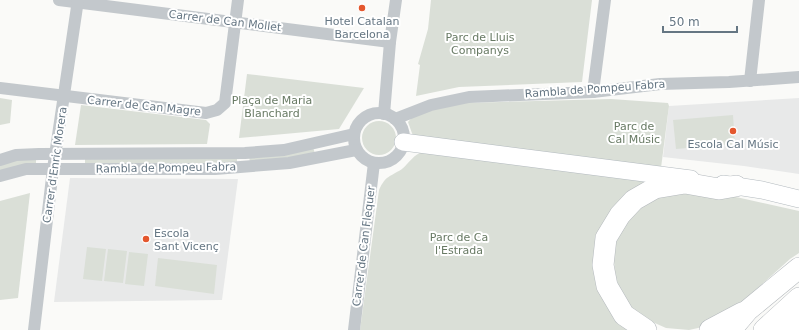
<svg xmlns="http://www.w3.org/2000/svg" width="799" height="330" viewBox="0 0 799 330" font-family="'DejaVu Sans',sans-serif">
	<style>
		.built { fill: #e8e9e9 }
		.green { fill: #dadfd7 }
		.lines { fill: none; stroke-linecap: round; stroke-linejoin: round }
		.secondary-casing { stroke: #b3babf; stroke-width: 18 }
		.highway-casing { stroke: #b4b9bd; stroke-width: 22 }
		.street { stroke: #c3c8cc; stroke-width: 12 }
		.secondary { stroke: #fff; stroke-width: 17 }
		.highway { stroke: #fff; stroke-width: 21 }
		.poi-dot { fill: #e4572e; stroke: #fff; stroke-width: 1.5 }
		.labels { text-anchor: middle; dominant-baseline: central; stroke-width: 4; stroke-linejoin: round; paint-order: stroke }
		.street-label { font-size: 11px; fill: #657683; stroke: #fff }
		.poi-label { font-size: 11px; fill: #657683; stroke: #fff }
		.park-label { font-size: 11px; fill: #687a64; stroke: #fff }
	</style>
	<rect width="100%" height="100%" fill="#fafaf8"/>
	<g class="built">
		<polygon points="799,98 799,174 744,166 663,157 669,106"/>
		<polygon points="70,178 238,179 222,300 54,302"/>
	</g>
	<g class="green">
		<polygon points="431,0 592,0 582,82 459,87 416,96 420,65 418,64 428,29"/>
		<polygon points="247,74 364,88 339,129 239,138"/>
		<polygon points="0,98 12,100 10,123 0,125"/>
		<polygon points="611,99 668,103 669,106 661,168 413,136 408,122 415,114 462,103"/>
		<polygon points="81,105 206,120 210,124 207,144 75,145"/>
		<polygon points="733,115 735,144 676,149 673,120"/>
		<circle cx="379" cy="138" r="17"/>
		<polygon points="313,147 315,154 250,163 249,156"/>
		<path d="M424,151L656,179L600,257L637,330H360L379,190C386,175 390,177 402,169C410,162 413,155 424,151Z"/>
		<polygon points="36,157 36,165 0,172 0,163"/>
		<polygon points="237,157 237,165 85,165 85,158"/>
		<polygon points="678,184 799,211 799,253 790,259 730,313 707,326 689,330 666,328 639,316 622,296 615,275 613,244 622,220"/>
		<polygon points="30,193 18,298 0,300 0,201"/>
		<polygon points="87,247 106,249 102,281 83,279"/>
		<polygon points="108,249 127,251 123,283 104,281"/>
		<polygon points="129,252 148,254 144,286 125,284"/>
		<polygon points="158,258 217,265 214,294 155,286"/>
	</g>
	<g class="lines">
		<defs>
			<g id="secondary">
				<polyline points="403,142 691,179"/>
				<polyline points="723,184 762,190 799,199"/>
			</g>
			<g id="highway">
				<polyline points="646,330 624,315 607,286 603,265 606,238 620,215 634,200 655,188 685,183 719,189 736,186"/>
				<polyline points="710,330 742,313"/>
				<polyline points="731,330 748,310 799,268"/>
				<polyline points="764,330 799,298"/>
				<polyline points="786,330 799,317"/>
			</g>
		</defs>
		<use href="#secondary" class="secondary-casing"/>
		<use href="#highway" class="highway-casing"/>
		<g class="street">
			<polyline points="59,0 390,42"/>
			<polyline points="750,81 759,0"/>
			<polyline points="0,88 206,113 217,110 225,103 238,0"/>
			<polyline points="593,92 605,0"/>
			<circle cx="379" cy="138" r="25"/>
			<polyline points="384,114 390,42 396,0"/>
			<polyline points="395,119 431,105 469,97 593,92 660,84 729,82 799,77"/>
			<polyline points="0,160 16,155 39,154 245,153 284,150 354,134"/>
			<polyline points="0,176 26,169 215,169 289,163 356,150"/>
			<polyline points="34,330 53,169 78,0"/>
			<polyline points="354,330 374,163"/>
		</g>
		<use href="#secondary" class="secondary"/>
		<use href="#highway" class="highway"/>
	</g>
	<g class="poi-dot">
		<circle cx="362" cy="8" r="4"/>
		<circle cx="733" cy="131" r="4"/>
		<circle cx="146" cy="239" r="4"/>
	</g>
	<g class="labels">
		<g class="street-label">
			<text transform="translate(225 21) rotate(7)">Carrer de Can Mollet</text>
			<text transform="translate(595 89) rotate(-4)">Rambla de Pompeu Fabra</text>
			<text transform="translate(144 106) rotate(6)">Carrer de Can Magre</text>
			<text transform="translate(55 165) rotate(-82)">Carrer d'Enric Morera</text>
			<text transform="translate(166 168) rotate(-1)">Rambla de Pompeu Fabra</text>
			<text transform="translate(364 246) rotate(-83)">Carrer de Can Flequer</text>
		</g>
		<g class="poi-label">
			<text x="362" y="21">Hotel Catalan<tspan x="362" dy="13">Barcelona</tspan></text>
			<text x="733" y="144">Escola Cal Músic</text>
			<text x="154" y="233" text-anchor="start">Escola<tspan x="154" dy="13">Sant Vicenç</tspan></text>
		</g>
		<g class="park-label">
			<text x="480" y="37">Parc de Lluis<tspan x="480" dy="13">Companys</tspan></text>
			<text x="272" y="100">Plaça de Maria<tspan x="272" dy="13">Blanchard</tspan></text>
			<text x="634" y="126">Parc de<tspan x="634" dy="13">Cal Músic</tspan></text>
			<text x="459" y="237">Parc de Ca<tspan x="459" dy="13">l'Estrada</tspan></text>
		</g>
	</g>
	<path d="M663 26v6h74v-6" fill="none" stroke="#657683" stroke-width="2"/>
	<text x="669" y="26" font-size="12" fill="#657683" stroke="#ffffff" stroke-width="3" paint-order="stroke">50 m</text>
</svg>
